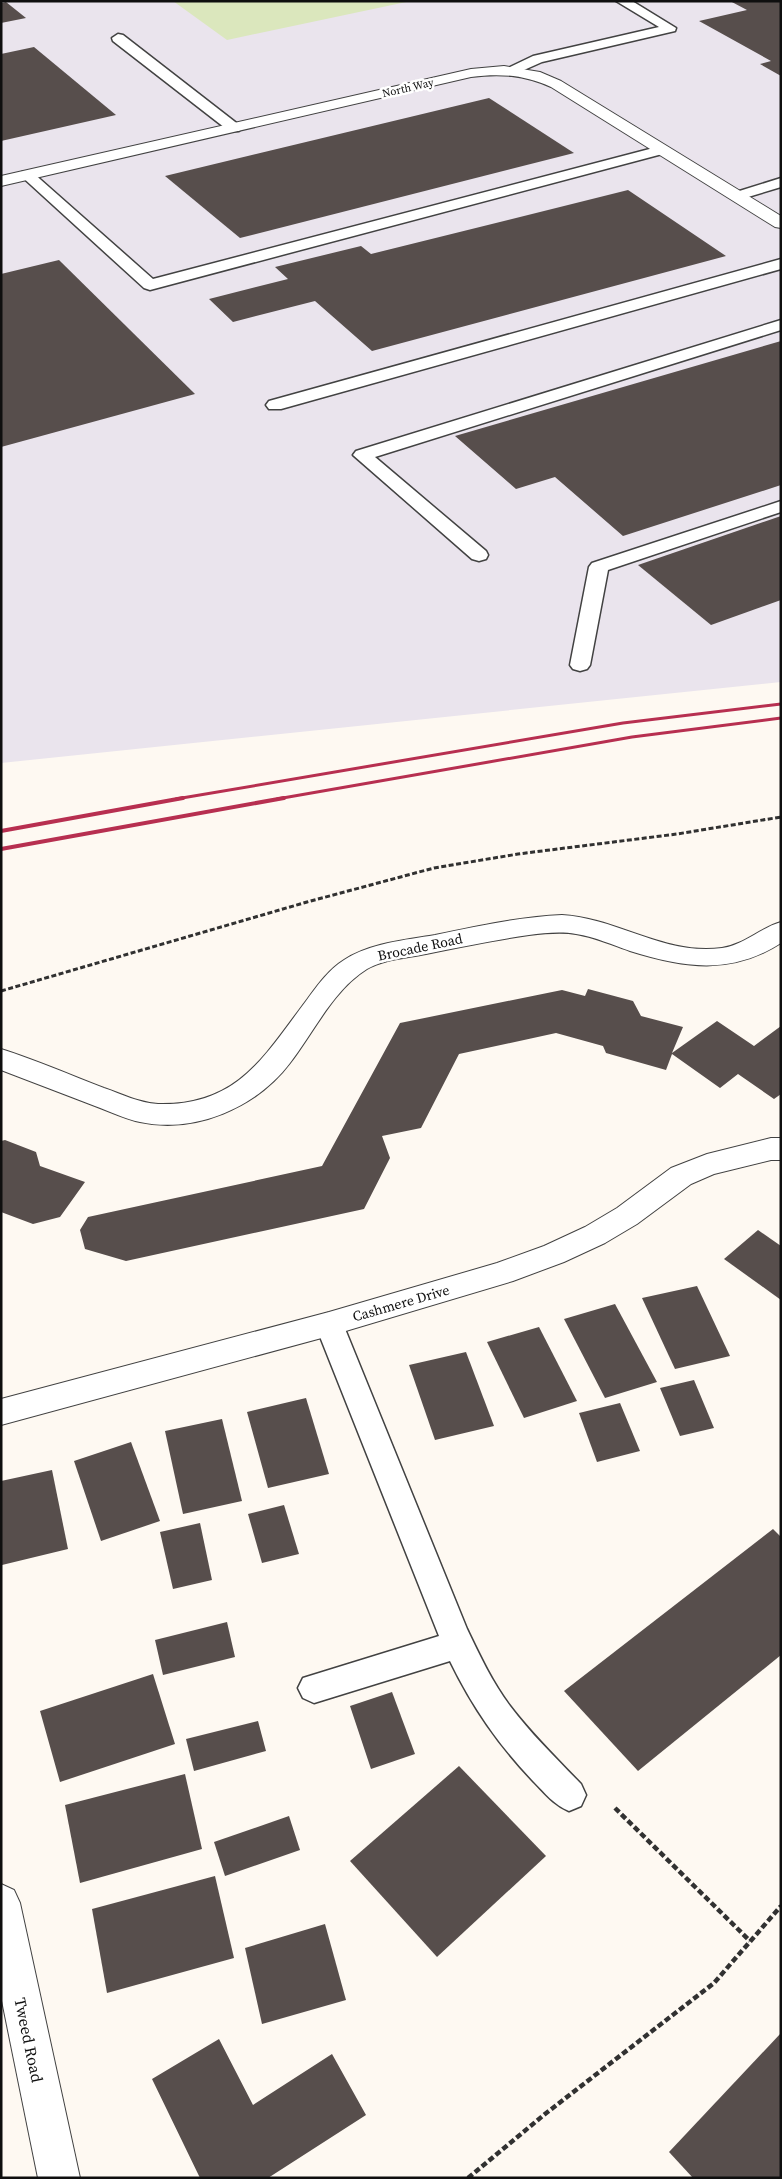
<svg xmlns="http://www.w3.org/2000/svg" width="782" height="2179" viewBox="0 0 782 2179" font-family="'Source Serif 4',serif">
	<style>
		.industrial { fill: #eae4ed }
		.green { fill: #dbe7bd }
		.building { fill: #574e4c }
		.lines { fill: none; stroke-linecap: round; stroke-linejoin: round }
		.service-casing { stroke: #424242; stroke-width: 3 }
		.minor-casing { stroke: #424242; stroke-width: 2 }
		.path-far1 { stroke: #313131; stroke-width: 3; stroke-dasharray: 5 2.5; stroke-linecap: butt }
		.path { stroke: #313131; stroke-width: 4.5; stroke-dasharray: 6 3; stroke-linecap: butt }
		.service { fill: #fff; fill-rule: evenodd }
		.minor { fill: #fff; fill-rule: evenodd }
		.rail-far1 { stroke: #b72f50; stroke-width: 3 }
		.rail { stroke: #b72f50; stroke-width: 4 }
		.labels { text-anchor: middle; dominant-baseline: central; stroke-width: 5; stroke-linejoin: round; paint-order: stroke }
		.far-street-label { font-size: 11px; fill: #0f0f0f; stroke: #fff }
		.street-label { font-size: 14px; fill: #0f0f0f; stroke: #fff }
		.near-street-label { font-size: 16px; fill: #0f0f0f; stroke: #fff }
	</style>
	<rect width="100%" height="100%" fill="#fef9f2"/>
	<polygon class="industrial" points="1,1 781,1 781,682 1,763"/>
	<polygon class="green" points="173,1 411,1 227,40"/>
	<g class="building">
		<polygon points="730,1 781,1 781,76 760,64 771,61 699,21 747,10"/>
		<polygon points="6,2 26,18 1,23 1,3"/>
		<polygon points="34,47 116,115 1,141 1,54"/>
		<polygon points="489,98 574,153 240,238 165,176"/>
		<polygon points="628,190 726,256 372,351 315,301 233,322 209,299 288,279 275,267 361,246 371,254"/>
		<polygon points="59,260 195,394 1,447 1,274"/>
		<polygon points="781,341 781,485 623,536 555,477 516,489 455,436"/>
		<polygon points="781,516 781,600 711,625 638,565"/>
		<polygon points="588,989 633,1001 641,1016 683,1027 672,1053 717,1021 754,1046 781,1026 781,1094 774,1099 738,1074 720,1088 672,1054 666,1070 606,1053 603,1046 556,1033 459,1054 421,1128 382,1136 390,1158 364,1209 126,1261 85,1249 80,1230 88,1217 322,1166 400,1023 562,990 585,996"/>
		<polygon points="5,1140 36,1152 40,1166 85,1182 60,1217 33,1224 1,1212 1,1141"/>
		<polygon points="758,1230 781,1246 781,1300 724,1259"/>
		<polygon points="697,1286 730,1356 675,1369 642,1298"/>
		<polygon points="615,1304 657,1382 605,1398 564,1319"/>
		<polygon points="539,1327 577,1401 524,1418 487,1342"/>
		<polygon points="466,1352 494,1426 435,1440 409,1365"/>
		<polygon points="694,1380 714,1428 680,1436 660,1388"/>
		<polygon points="306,1398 329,1474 268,1488 247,1412"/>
		<polygon points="620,1403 640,1451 597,1462 579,1413"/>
		<polygon points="222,1419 242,1501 183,1514 165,1431"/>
		<polygon points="131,1442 160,1521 101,1541 74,1461"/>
		<polygon points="52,1470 68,1549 2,1565 1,1481"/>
		<polygon points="284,1505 299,1554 262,1563 248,1514"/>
		<polygon points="200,1523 212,1580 173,1589 160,1532"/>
		<polygon points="773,1529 781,1537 781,1655 638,1771 564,1691"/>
		<polygon points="227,1622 235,1657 163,1675 155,1640"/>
		<polygon points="153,1674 175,1744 60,1782 40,1711"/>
		<polygon points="392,1692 415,1754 371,1769 350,1706"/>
		<polygon points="258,1721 266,1751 194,1771 186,1739"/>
		<polygon points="459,1766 546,1856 437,1957 350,1861"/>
		<polygon points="185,1774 202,1849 80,1883 65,1805"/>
		<polygon points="289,1816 300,1850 225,1876 214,1842"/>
		<polygon points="215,1876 234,1958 107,1993 92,1909"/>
		<polygon points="325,1924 346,2000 262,2024 245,1948"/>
		<polygon points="781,2033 781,2178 693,2178 669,2152"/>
		<polygon points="219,2039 253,2105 332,2054 366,2115 268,2178 200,2178 152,2079"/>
	</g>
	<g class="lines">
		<defs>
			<g id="service">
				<polygon points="616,1 632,1 676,28 675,31 542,62 515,74 508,70 510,67 533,56 659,27"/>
				<polygon points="118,34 123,35 239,125 241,128 239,131 229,131 113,41 112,38"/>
				<polygon points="661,146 666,147 668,150 666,153 150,290 144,288 20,175 22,172 32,172 153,279"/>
				<polygon points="781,178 781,187 738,200 733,199 731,196 733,193"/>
				<polygon points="781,259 781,269 281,409 269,409 266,405 269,401"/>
				<polygon points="781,320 781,330 375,457 486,551 488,555 486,559 479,561 472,559 353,455 356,451"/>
				<polygon points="781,501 781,512 608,570 590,665 587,669 580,671 573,669 570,665 589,567 592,563"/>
				<path d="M329,1313L339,1316L343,1324L467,1629C479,1654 492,1682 510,1706C531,1734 556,1758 581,1784L586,1795L581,1806L569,1811C554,1805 545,1793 534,1782C498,1744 473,1708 450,1661L314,1703L303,1698L298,1688L303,1678L439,1636L315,1324L319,1316Z"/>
			</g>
			<g id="minor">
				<path d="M504,66L540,72L561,81L781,216V228L775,227L551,87C524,75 500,73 471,77L1,186V176L471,69Z"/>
				<path d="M562,915C617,918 665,956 722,948C744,945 760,928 781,922V943C731,975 684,968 630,951C613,945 595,937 576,934C561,931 544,933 529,935C494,940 460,947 426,954C407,958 384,959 367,969C333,990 314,1032 290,1063C257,1107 195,1134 140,1122C125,1119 109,1111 95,1106C64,1094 32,1082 1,1070V1049C36,1060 70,1075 104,1088C122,1094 139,1103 158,1104C237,1106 264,1057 306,1001C317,986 328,970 344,960C370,943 405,940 435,935C477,926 519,917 562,915Z"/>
				<polygon points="771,1138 781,1138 781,1160 771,1160 714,1174 691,1184 637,1224 605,1243 564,1262 513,1281 329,1336 1,1425 1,1399 329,1312 497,1263 544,1246 585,1227 617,1208 671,1168 707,1154"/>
				<polygon points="1,1884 14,1890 20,1903 80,2178 38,2178 1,1996"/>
			</g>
		</defs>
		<use href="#service" class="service-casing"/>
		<use href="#minor" class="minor-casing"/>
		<polyline class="path-far1" points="1,991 307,902 434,868 518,854 677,834 781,817"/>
		<g class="path">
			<polyline points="615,1808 750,1941"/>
			<polyline points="468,2178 545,2114 714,1983 781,1906"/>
		</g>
		<use href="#service" class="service"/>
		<use href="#minor" class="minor"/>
		<g class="rail-far1">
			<polyline points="176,799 623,723 781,704"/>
			<polyline points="277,799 632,737 781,718"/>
		</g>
		<g class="rail">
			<polyline points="1,831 183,798"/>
			<polyline points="1,849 284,798"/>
		</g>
	</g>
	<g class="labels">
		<g class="far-street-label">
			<text transform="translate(408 88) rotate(-13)">North Way</text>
		</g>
		<g class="street-label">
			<text transform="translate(420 947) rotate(-12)">Brocade Road</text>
			<text transform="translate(401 1303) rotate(-16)">Cashmere Drive</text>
		</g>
		<g class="near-street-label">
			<text transform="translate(29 2040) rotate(78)">Tweed Road</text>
		</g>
	</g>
	<rect width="782" height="2179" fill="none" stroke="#0f0f0f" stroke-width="5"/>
</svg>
